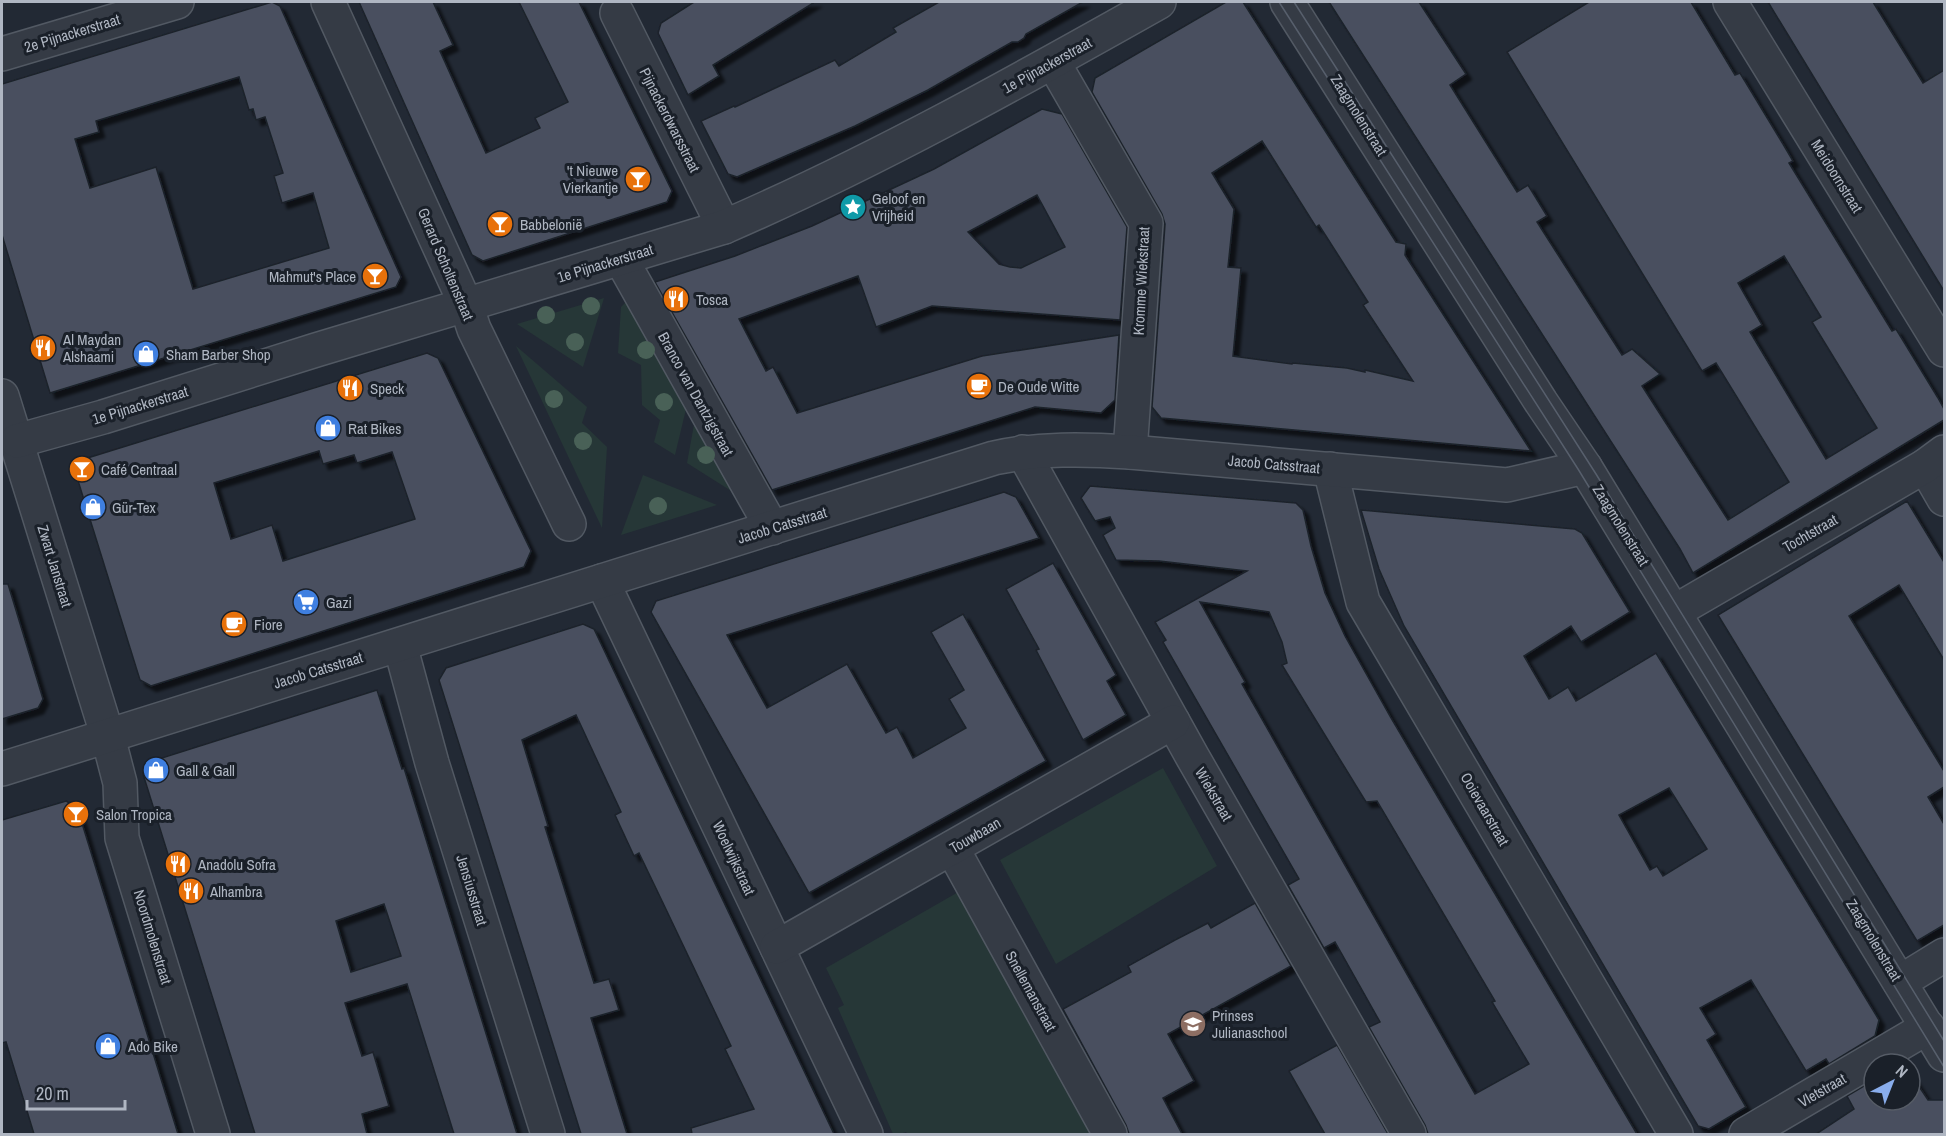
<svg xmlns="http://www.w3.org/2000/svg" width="1946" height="1136" viewBox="0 0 1946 1136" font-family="'Archivo Narrow',sans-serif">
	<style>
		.green { fill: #263737 }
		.building { fill: #48505e; stroke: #1c222b; stroke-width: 1.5; fill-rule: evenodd; filter: url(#shadow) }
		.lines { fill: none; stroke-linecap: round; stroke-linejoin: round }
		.minor-casing { stroke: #525963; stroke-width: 36 }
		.minor { stroke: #353b45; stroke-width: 33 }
		.tram { stroke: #575f6c; stroke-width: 1.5 }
		.tree { fill: #496157 }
		.labels { text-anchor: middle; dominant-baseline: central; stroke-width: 6; stroke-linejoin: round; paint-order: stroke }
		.street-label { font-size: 15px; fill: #afb6c2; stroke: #1a2029 }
		.poi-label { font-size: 15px; fill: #afb6c2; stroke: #1a2029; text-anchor: start }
	</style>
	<defs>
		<filter id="shadow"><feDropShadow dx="5.5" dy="5.5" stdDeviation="1.5" flood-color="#0009"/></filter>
	</defs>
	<rect width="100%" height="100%" fill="#222934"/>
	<g class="green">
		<polygon points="604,298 583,367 517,324"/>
		<polygon points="629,299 687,405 675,455 654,442 660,420 642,405 641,365 618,353 621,307"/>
		<polygon points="516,346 587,407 582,423 607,447 602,528"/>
		<polygon points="695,419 736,494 687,463"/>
		<polygon points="643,475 717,505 621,535"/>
		<polygon points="1163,768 1217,866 1056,964 1000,860"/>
		<polygon points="967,887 1104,1134 908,1134 906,1132 900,1134 893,1134 838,1008 844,1005 826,968"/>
	</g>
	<g class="building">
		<path d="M272,2L280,6L401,277L396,287L50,393L2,235V84ZM239,77L249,110L253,109L256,120L265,117L283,173L274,176L282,203L313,193L329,248L193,289L156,167L90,188L75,139L99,132L96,121Z"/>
		<polygon points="359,2 433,2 453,45 440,51 486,153 540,128 535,118 568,102 519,2 579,2 672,191 667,202 483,261 472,255"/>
		<polygon points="694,2 815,2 713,65 719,76 688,95 658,33 661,23"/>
		<polygon points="939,2 1083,2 1026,34 1024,38 1018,42 1012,42 928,90 855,126 737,177 728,174 701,121 734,106 735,107 835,60 839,66 896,32 893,28"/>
		<path d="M1226,2H1243L1396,242L1406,244L1405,255L1531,451L1161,418L1152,407L1165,224L1162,214L1092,92L1095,78ZM1262,141L1316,227L1319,225L1368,302L1363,305L1413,381L1365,370V372L1347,368L1293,363L1292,364L1233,356L1241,268L1228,267L1234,209L1212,173Z"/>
		<path d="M1329,2H1419L1466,74L1450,85L1517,192L1528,185L1547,216L1537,222L1622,355L1632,349L1660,374L1642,386L1728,520L1789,482L1716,363L1702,371L1507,52L1589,2H1691L1735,75L1740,73L1783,144L1793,161L1789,163L1892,331L1896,329L1938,398L1944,409V420L1693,573L1680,549ZM1784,256L1821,317L1812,322L1877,428L1826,459L1750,332L1762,325L1738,283Z"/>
		<polygon points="1768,2 1873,2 1923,83 1944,70 1944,291"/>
		<path d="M1042,109L1062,114L1127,227L1120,320L932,306L876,327L858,276L739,319L766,371L773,367L797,413L982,356L1119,335L1115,400L1101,413L1035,407L772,490L655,282L735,256L812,226L934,169ZM1037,195L1065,247L1021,268L1010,267L999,264L968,232Z"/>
		<path d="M427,353L438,358L531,551L524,567L151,686L140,680L75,471L81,460ZM319,451L323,464L354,455L357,463L392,452L415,519L283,561L272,525L231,539L214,483Z"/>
		<path d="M1090,486L1296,503L1303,510L1311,546L1325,593L1345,636L1391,718L1637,1134H1428L1425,1125L1369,1027L1380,1022L1335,942L1324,948L1288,885L1299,879L1163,642L1166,640L1155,622L1247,571L1159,561L1116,560L1103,535L1115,528L1110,517L1095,521L1081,498ZM1200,602L1269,612L1282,642L1287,663L1282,665L1366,802L1377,801L1495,1001L1492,1002L1529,1064L1475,1094L1242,684L1245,682Z"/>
		<polygon points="1004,492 1016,497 1039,538 727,635 767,708 847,664 886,733 897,727 913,758 966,728 949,699 964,690 931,632 963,614 1046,761 809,893 651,612 656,601"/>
		<polygon points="1907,501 1944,562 1944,660 1899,585 1849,616 1944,771 1944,787 1928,797 1944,824 1944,925 1917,941 1718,615"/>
		<path d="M1361,510L1575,529L1582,533L1630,612L1581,642L1571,626L1524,656L1549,699L1568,687L1576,701L1656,653L1879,1020L1875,1036L1829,1064L1826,1059L1806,1071L1751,980L1700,1008L1716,1034L1707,1040L1746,1107L1709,1129L1698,1126L1404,626L1379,569ZM1669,788L1707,849L1663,876L1657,866L1650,870L1619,815Z"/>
		<polygon points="1053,563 1116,675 1107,681 1126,715 1083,740 1036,650 1039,649 1006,589"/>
		<polygon points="2,584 8,584 43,699 38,708 2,719"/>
		<polygon points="583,624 594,629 834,1134 692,1134 691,1128 754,1109 725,1049 731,1046 663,903 639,853 634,856 615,815 621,812 576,715 522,740 548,826 545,827 594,983 609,979 619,1010 591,1018 627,1134 581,1134 439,680 446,668"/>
		<path d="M377,690L402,769L404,768L517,1134H454L407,984L345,1003L362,1056L373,1052L389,1106L362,1114L367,1134H255L143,774L149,762ZM384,904L401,956L351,972L336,921Z"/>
		<polygon points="66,801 77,807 178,1134 34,1134 6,1042 2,1043 2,820"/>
		<polygon points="1255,903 1291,966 1168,1034 1194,1081 1163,1098 1182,1134 1129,1134 1126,1125 1063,1009 1131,972 1128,966 1175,940 1208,923 1211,928"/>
		<polygon points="1337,1045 1388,1134 1325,1134 1289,1071"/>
		<polygon points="1910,1073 1928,1100 1944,1100 1944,1134 1816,1134 1854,1109 1847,1096 1874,1080 1874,1100 1910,1100"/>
	</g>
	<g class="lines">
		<defs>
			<g id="minor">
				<polyline points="328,2 466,305 474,329 569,524"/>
				<polyline points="1287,2 1541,402 1585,467 1944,1055"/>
				<polyline points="1730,2 1944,350"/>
				<polyline points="617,13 724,227"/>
				<polyline points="2,54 177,2"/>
				<polyline points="1053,62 1146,223 1130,452"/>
				<polyline points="621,259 772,528"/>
				<polyline points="2,396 108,737 120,783 122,838 213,1134"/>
				<path d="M17,441L103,417L316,350L724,227C874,162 1017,82 1159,2"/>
				<polyline points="1023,452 1192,756 1409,1134"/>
				<polyline points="1925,466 1944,499"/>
				<polyline points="1330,469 1363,602 1676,1134"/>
				<polyline points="602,581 866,1134"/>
				<polyline points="1674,612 1925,466 1944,452"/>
				<polyline points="400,645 432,763 548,1134"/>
				<path d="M2,769L994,458C1040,448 1084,449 1130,452L1507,485L1585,467"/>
				<polyline points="952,848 1110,1134"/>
				<polyline points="777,947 1173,722"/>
				<polyline points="1900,982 1944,955"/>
				<polyline points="1746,1134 1928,1027"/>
			</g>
		</defs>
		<use href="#minor" class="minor-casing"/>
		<use href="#minor" class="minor"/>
		<g class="tram">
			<polyline points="1279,2 1578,469 1944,1067"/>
			<polyline points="1294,2 1596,474 1944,1041"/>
		</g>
	</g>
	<g class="tree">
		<circle cx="591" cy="306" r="9"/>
		<circle cx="546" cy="315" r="9"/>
		<circle cx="575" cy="342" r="9"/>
		<circle cx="646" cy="350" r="9"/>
		<circle cx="554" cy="399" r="9"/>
		<circle cx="664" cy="402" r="9"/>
		<circle cx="583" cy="441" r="9"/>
		<circle cx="706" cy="455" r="9"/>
		<circle cx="658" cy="506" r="9"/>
	</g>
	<defs>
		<symbol id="bar-disc" viewBox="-11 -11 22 22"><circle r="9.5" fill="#e8710a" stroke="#1a2029"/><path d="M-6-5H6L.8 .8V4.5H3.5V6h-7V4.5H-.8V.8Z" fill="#fff"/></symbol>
		<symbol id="sight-disc" viewBox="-11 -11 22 22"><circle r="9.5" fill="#0f9aa8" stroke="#1a2029"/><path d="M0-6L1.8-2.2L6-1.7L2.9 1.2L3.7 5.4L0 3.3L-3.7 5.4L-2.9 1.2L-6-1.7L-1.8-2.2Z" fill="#fff"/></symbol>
		<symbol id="restaurant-disc" viewBox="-11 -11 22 22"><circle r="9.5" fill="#e8710a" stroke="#1a2029"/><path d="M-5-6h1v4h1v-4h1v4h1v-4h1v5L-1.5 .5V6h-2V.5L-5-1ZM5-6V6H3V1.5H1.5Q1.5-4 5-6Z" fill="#fff"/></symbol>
		<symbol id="shop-disc" viewBox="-11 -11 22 22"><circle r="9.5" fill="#3f7fe0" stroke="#1a2029"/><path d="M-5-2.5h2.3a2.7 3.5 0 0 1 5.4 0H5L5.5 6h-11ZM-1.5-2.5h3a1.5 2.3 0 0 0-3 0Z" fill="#fff"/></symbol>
		<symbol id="cafe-disc" viewBox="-11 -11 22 22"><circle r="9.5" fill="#e8710a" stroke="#1a2029"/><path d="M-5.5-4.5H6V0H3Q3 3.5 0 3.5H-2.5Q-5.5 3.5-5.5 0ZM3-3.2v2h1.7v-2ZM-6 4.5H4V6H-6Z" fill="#fff"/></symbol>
		<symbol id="supermarket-disc" viewBox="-11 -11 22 22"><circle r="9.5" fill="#3f7fe0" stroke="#1a2029"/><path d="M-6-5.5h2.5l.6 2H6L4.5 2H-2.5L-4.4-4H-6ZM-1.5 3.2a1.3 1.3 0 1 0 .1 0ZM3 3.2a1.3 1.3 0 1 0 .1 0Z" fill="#fff"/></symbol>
		<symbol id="school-disc" viewBox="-11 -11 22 22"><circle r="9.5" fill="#8d6e63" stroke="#1a2029"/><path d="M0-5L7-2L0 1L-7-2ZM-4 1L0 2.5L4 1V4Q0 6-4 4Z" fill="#fff"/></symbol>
	</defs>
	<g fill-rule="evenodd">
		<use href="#bar-disc" x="623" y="164" width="30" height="30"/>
		<use href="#sight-disc" x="838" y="192" width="30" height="30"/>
		<use href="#bar-disc" x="485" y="209" width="30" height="30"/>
		<use href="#bar-disc" x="360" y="261" width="30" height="30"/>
		<use href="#restaurant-disc" x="661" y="284" width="30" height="30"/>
		<use href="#restaurant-disc" x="28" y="333" width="30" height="30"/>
		<use href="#shop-disc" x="131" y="339" width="30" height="30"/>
		<use href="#cafe-disc" x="964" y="371" width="30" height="30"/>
		<use href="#restaurant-disc" x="335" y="373" width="30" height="30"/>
		<use href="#shop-disc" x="313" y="413" width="30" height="30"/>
		<use href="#bar-disc" x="67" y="454" width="30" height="30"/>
		<use href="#shop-disc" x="78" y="492" width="30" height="30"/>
		<use href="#supermarket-disc" x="291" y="587" width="30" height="30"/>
		<use href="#cafe-disc" x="219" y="609" width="30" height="30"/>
		<use href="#shop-disc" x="141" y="755" width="30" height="30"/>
		<use href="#bar-disc" x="61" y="799" width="30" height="30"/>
		<use href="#restaurant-disc" x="163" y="849" width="30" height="30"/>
		<use href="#restaurant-disc" x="176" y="876" width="30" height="30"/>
		<use href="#school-disc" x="1178" y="1009" width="30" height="30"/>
		<use href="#shop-disc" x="93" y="1031" width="30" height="30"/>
	</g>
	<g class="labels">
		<g class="street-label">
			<text transform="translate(72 33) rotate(-17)">2e Pijnackerstraat</text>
			<text transform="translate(1047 65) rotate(-29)">1e Pijnackerstraat</text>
			<text transform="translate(1359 115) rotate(58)">Zaagmolenstraat</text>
			<text transform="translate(670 120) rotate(63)">Pijnackerdwarsstraat</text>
			<text transform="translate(1837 176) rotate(58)">Meidoornstraat</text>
			<text transform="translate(605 263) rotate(-17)">1e Pijnackerstraat</text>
			<text transform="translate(446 264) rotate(67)">Gerard Scholtenstraat</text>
			<text transform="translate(1141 281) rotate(-87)">Kromme Wiekstraat</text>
			<text transform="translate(696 394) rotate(61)">Branco van Dantzigstraat</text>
			<text transform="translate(140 405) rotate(-17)">1e Pijnackerstraat</text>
			<text transform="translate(1274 464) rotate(5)">Jacob Catsstraat</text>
			<text transform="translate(782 525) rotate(-17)">Jacob Catsstraat</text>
			<text transform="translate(1621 525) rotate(58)">Zaagmolenstraat</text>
			<text transform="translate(1810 533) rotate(-30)">Tochtstraat</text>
			<text transform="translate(55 566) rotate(73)">Zwart Janstraat</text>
			<text transform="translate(318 670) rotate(-17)">Jacob Catsstraat</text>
			<text transform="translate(1214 794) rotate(60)">Wiekstraat</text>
			<text transform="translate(1485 809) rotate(60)">Ooievaarstraat</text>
			<text transform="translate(975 835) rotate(-30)">Touwbaan</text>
			<text transform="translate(734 858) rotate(65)">Woelwijkstraat</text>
			<text transform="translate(472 890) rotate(73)">Jensiusstraat</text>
			<text transform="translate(153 937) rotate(73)">Noordmolenstraat</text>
			<text transform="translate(1874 940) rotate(59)">Zaagmolenstraat</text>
			<text transform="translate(1031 991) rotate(61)">Snellemanstraat</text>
			<text transform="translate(1822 1090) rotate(-30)">Vletstraat</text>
		</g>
		<g class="poi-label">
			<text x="618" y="170" text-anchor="end">'t Nieuwe<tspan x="618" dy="17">Vierkantje</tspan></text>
			<text x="872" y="198">Geloof en<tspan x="872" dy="17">Vrijheid</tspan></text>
			<text x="520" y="224">Babbelonië</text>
			<text x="356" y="276" text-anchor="end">Mahmut's Place</text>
			<text x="696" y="299">Tosca</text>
			<text x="63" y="339">Al Maydan<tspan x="63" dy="17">Alshaami</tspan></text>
			<text x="166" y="354">Sham Barber Shop</text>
			<text x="998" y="386">De Oude Witte</text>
			<text x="370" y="388">Speck</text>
			<text x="348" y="428">Rat Bikes</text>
			<text x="101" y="469">Café Centraal</text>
			<text x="112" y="507">Gür-Tex</text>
			<text x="326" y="602">Gazi</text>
			<text x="254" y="624">Fiore</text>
			<text x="176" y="770">Gall &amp; Gall</text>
			<text x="96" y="814">Salon Tropica</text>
			<text x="198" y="864">Anadolu Sofra</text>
			<text x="210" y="891">Alhambra</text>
			<text x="1212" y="1015">Prinses<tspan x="1212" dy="17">Julianaschool</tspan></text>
			<text x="128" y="1046">Ado Bike</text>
		</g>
	</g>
	<rect width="1946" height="1136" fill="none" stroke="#afb6c2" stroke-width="6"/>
	<g transform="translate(1892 1082) rotate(42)"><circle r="28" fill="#1a2029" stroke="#565c66" stroke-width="1.5"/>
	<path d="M0-4.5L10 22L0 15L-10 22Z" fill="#89adec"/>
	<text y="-9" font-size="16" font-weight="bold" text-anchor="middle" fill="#afb6c2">N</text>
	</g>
	<path d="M27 1100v9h98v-9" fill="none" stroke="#afb6c2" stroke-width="3"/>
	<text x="36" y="1100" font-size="18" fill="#afb6c2" stroke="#1a2029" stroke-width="4.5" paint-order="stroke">20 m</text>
</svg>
